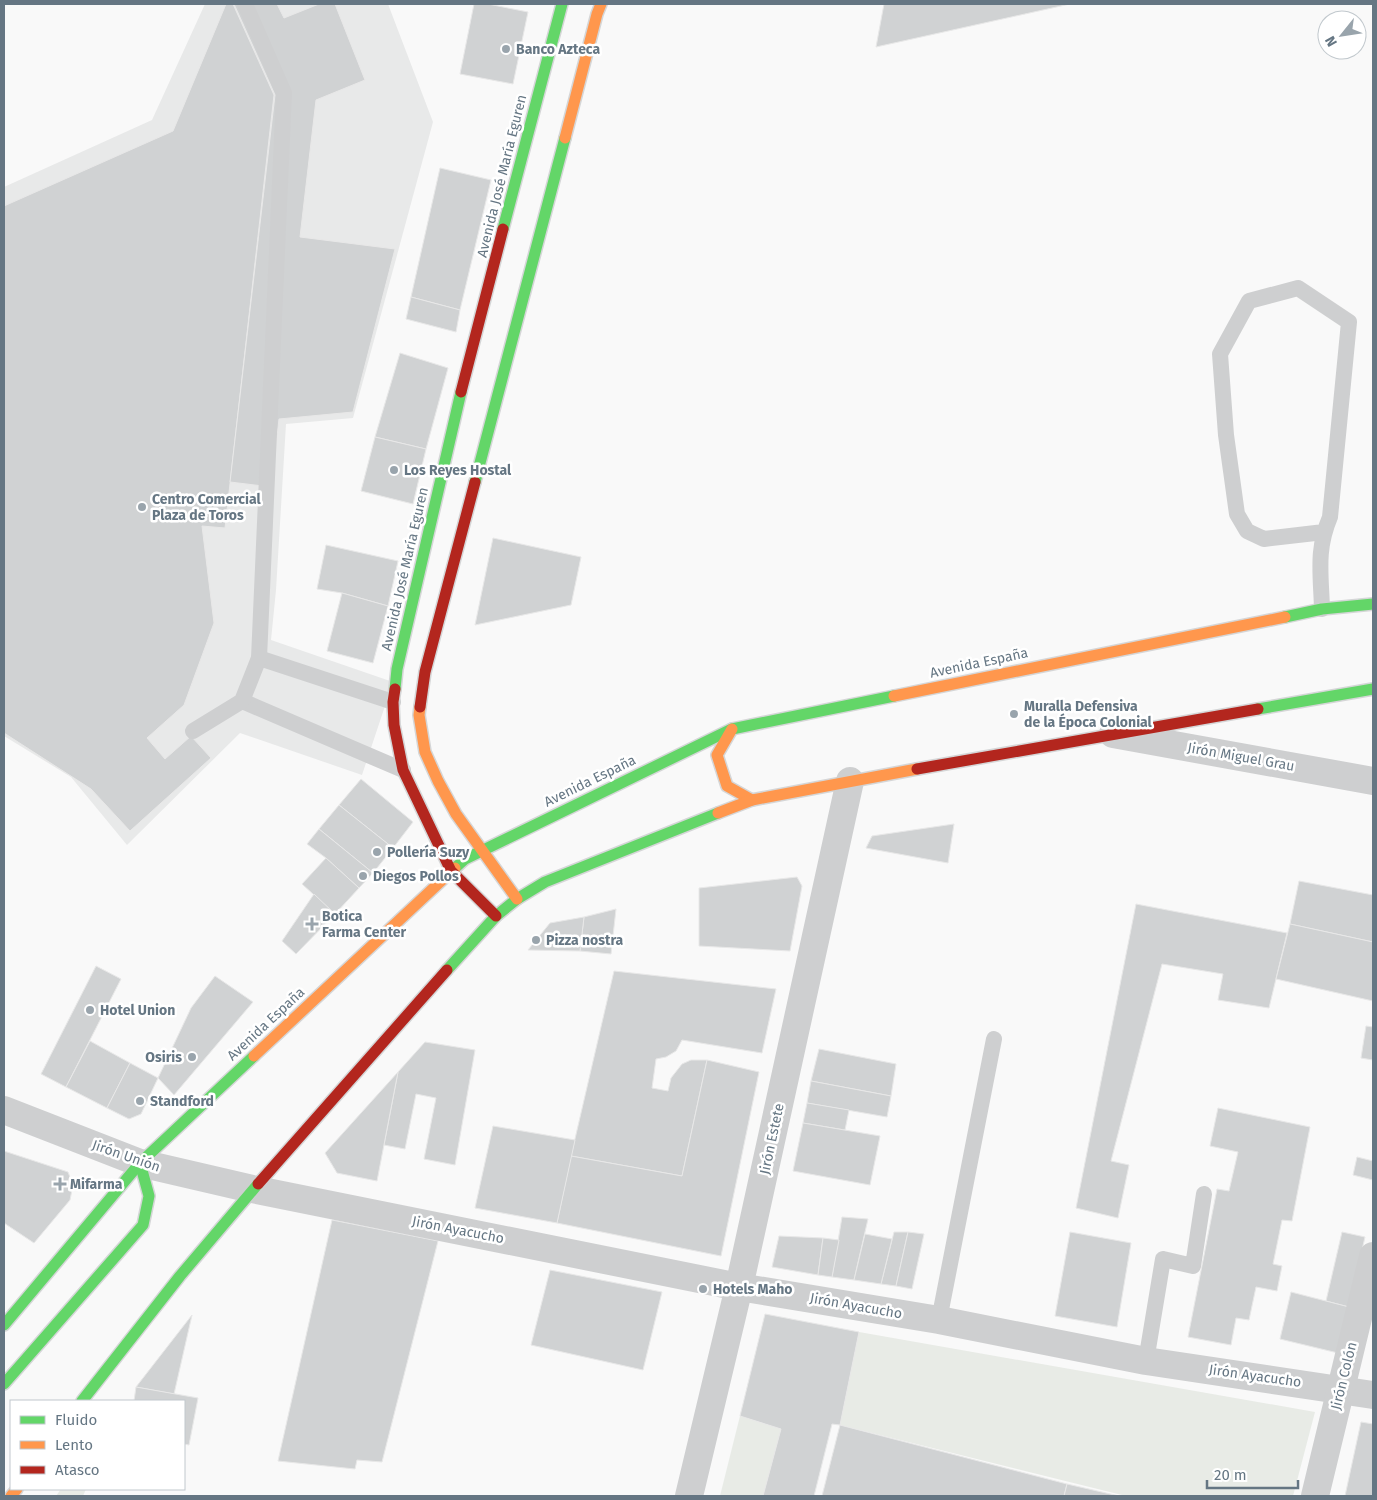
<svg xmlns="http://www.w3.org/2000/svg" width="1377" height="1500" viewBox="0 0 1377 1500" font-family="'Fira Sans',sans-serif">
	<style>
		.built { fill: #e8e9e9 }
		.green { fill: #e8ebe6 }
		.building { fill: #d0d2d3; stroke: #e8e8e8 }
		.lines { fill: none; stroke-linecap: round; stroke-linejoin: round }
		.fast-casing { stroke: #d5d6d7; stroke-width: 14 }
		.slow-casing { stroke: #d5d6d7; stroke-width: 14 }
		.jam-casing { stroke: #d5d6d7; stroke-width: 14 }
		.lane { stroke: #cecfd0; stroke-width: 16 }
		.street { stroke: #cecfd0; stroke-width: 28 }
		.fast { stroke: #63d668; stroke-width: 11 }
		.slow { stroke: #ff974d; stroke-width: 11 }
		.jam { stroke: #b3261e; stroke-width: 11 }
		.poi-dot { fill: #99a4ac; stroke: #fff; stroke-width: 2 }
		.labels { text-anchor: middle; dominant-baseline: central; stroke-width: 5; stroke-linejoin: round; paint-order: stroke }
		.poi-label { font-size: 14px; font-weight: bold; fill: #657683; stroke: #fff; text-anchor: start }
		.street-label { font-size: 14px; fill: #657683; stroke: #fff }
	</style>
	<rect width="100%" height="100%" fill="#f9f9f9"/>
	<polygon class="built" points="205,4 388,4 433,122 353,418 286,424 276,590 271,640 393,682 362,775 240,733 127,845 71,777 4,736 4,187 152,120"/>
	<g class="green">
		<polygon points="859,1332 1315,1412 1293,1496 1126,1496 840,1425"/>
		<polygon points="740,1416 781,1429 763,1496 720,1496"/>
		<polygon points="61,1489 86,1489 83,1496 56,1496"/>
	</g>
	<g class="building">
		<polygon points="226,4 233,4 274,95 225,528 202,526 214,623 184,705 147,738 165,759 191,736 211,758 130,831 91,789 4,733 4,206 173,131"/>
		<polygon points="234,4 277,4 284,18 319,4 335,4 365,80 316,100 300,237 395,249 353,412 279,419 271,487 230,482 275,95"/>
		<polygon points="474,4 488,4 528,12 513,84 460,74"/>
		<polygon points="884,4 1070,4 876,47"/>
		<polygon points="440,168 491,180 460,310 411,297"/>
		<polygon points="411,297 460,310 456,332 406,319"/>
		<polygon points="400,353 448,368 426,449 375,437"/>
		<polygon points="375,437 426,449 413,504 361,491"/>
		<polygon points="493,538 581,557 571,605 475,625"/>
		<polygon points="326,545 398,561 388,606 342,593 317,589"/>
		<polygon points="342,593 388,606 373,663 327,651"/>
		<polygon points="361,779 413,822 393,848 339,805"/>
		<polygon points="339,805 393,848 373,873 319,829"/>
		<polygon points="954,824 948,863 866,848 872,836"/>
		<polygon points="319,829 373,873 359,888 326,858 307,844"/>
		<polygon points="326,858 359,888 335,914 302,884"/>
		<polygon points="797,877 802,886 790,951 699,946 699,888"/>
		<polygon points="1299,881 1373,895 1373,942 1290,924"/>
		<polygon points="314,894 335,914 296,954 282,941"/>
		<polygon points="1136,904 1287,933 1269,1008 1218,1000 1223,974 1162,964 1111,1161 1129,1165 1118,1218 1076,1208"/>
		<polygon points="616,909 611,954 580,951 584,917"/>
		<polygon points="584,917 580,951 528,950 550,923"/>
		<polygon points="1290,924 1373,942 1373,1001 1276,979"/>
		<polygon points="96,966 121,979 66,1087 41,1074"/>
		<polygon points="614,971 776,989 762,1053 682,1040 676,1051 666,1057 656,1059 652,1088 668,1091 671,1078 682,1064 691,1060 707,1060 682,1176 571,1156"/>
		<polygon points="215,976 253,1002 174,1095 158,1078 191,1008"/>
		<polygon points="1366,1026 1373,1027 1373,1060 1361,1058"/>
		<polygon points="90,1041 130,1063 107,1108 66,1087"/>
		<polygon points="425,1042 475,1050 455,1165 424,1159 436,1098 416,1094 405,1149 384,1145 398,1072"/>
		<polygon points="819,1049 896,1064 891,1096 811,1081"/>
		<polygon points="707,1060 759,1072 721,1256 557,1223 571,1156 682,1176"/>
		<polygon points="130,1063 158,1078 141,1114 129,1119 107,1108"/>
		<polygon points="398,1072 377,1181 337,1173 325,1153"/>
		<polygon points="811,1081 891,1096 887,1117 807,1103"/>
		<polygon points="807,1103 849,1110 845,1130 803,1123"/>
		<polygon points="1218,1108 1310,1127 1292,1221 1282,1220 1273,1264 1282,1266 1277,1291 1256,1287 1249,1320 1236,1318 1231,1345 1188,1337 1217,1189 1229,1191 1238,1152 1210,1146"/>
		<polygon points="803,1123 880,1136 870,1185 793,1171"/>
		<polygon points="493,1126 575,1140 557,1223 475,1208"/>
		<polygon points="4,1151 68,1172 73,1185 70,1200 34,1243 4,1223"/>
		<polygon points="1357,1157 1373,1161 1373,1180 1353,1175"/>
		<polygon points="842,1217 868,1219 854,1280 832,1277"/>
		<polygon points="332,1220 438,1241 382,1462 357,1460 355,1469 278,1461"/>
		<polygon points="894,1232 908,1232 896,1286 881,1284"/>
		<polygon points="908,1232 924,1234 912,1289 896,1286"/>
		<polygon points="1070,1232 1131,1243 1117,1327 1055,1316"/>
		<polygon points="1342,1232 1365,1237 1349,1307 1326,1301"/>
		<polygon points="865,1234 892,1239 881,1284 854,1280"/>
		<polygon points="779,1236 823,1238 818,1275 772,1267"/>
		<polygon points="823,1238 839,1240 832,1277 818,1275"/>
		<polygon points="550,1270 662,1292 643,1370 531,1345"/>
		<polygon points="1291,1292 1349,1307 1338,1353 1280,1339"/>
		<polygon points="765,1314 859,1332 840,1425 832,1424 814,1496 763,1496 781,1429 740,1416"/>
		<polygon points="192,1315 174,1394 136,1387"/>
		<polygon points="136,1387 198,1398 189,1445 184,1444 184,1401 134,1401"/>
		<polygon points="1361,1422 1373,1424 1373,1496 1345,1496"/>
		<polygon points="840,1425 1067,1484 1064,1496 822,1496"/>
		<polygon points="1067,1484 1119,1496 1064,1496"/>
	</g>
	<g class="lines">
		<defs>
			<g id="fast">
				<polyline points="503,229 562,4"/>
				<polyline points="475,482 565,138"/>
				<polyline points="1285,617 1322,609 1373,604"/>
				<polyline points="395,689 397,669 461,392"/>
				<polyline points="1258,709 1373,689"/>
				<polyline points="455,868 465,859 732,729 894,696"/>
				<polyline points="447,970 496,916 517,899 545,882 718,813"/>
				<polyline points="4,1325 140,1163 254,1056"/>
				<polyline points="4,1384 143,1225 149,1196 140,1163"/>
				<polyline points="82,1401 180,1276 258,1184"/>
			</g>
			<g id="slow">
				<polyline points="565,138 597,14 601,4"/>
				<polyline points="894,696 1285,617"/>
				<polyline points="420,707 419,715 425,752 438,781 456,814 517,899"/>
				<polyline points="732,729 717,755 727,786 752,800"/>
				<polyline points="718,813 752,800 917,769"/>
				<polyline points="254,1056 455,868"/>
				<polyline points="11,1496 17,1489"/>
			</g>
			<g id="jam">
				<polyline points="461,392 503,229"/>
				<polyline points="395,689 393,702 394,725 403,770 451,871 496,916"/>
				<polyline points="420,707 425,672 475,482"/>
				<polyline points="917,769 1258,709"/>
				<polyline points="258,1184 447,970"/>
			</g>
		</defs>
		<use href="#fast" class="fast-casing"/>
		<use href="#slow" class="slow-casing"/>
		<use href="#jam" class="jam-casing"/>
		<g class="lane">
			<path d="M1322,609C1321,574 1316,550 1330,517L1349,322L1298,288L1249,301L1220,354L1226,435L1237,514L1247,531L1264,539L1324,532"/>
			<polyline points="259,658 393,702"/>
			<polyline points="242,701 403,770"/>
			<polyline points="193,731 242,701 259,658 284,93 245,4"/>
			<polyline points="939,1320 994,1039"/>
			<polyline points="1146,1361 1163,1259 1193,1266 1204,1194"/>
		</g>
		<g class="street">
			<polyline points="1113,734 1373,781"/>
			<polyline points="4,1110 140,1163 252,1189 739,1287 939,1320 1146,1361 1373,1395"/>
			<polyline points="689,1496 739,1287 850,781"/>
			<polyline points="1315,1496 1373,1256"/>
		</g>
		<use href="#fast" class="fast"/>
		<use href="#slow" class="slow"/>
		<use href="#jam" class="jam"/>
	</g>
	<g class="poi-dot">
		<circle cx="506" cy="49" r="5"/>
		<circle cx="394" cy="470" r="5"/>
		<circle cx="142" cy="507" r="5"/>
		<circle cx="1014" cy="714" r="5"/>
		<circle cx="377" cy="852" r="5"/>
		<circle cx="363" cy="876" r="5"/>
		<path d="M309.5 916.5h5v5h5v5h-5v5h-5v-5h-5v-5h5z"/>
		<circle cx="536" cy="940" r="5"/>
		<circle cx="90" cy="1010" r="5"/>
		<circle cx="192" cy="1057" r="5"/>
		<circle cx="140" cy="1101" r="5"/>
		<path d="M57.5 1176.5h5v5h5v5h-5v5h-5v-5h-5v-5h5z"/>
		<circle cx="703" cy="1289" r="5"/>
	</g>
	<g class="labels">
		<g class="poi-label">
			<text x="516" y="49">Banco Azteca</text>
			<text x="404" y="470">Los Reyes Hostal</text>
			<text x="152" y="499">Centro Comercial<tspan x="152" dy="16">Plaza de Toros</tspan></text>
			<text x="1024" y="706">Muralla Defensiva<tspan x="1024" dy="16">de la Época Colonial</tspan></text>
			<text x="387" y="852">Pollería Suzy</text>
			<text x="373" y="876">Diegos Pollos</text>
			<text x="322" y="916">Botica<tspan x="322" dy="16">Farma Center</tspan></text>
			<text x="546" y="940">Pizza nostra</text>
			<text x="100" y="1010">Hotel Union</text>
			<text x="182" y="1057" text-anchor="end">Osiris</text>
			<text x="150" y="1101">Standford</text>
			<text x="70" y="1184">Mifarma</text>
			<text x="713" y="1289">Hotels Maho</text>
		</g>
		<g class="street-label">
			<text transform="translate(502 176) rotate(-76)">Avenida José María Eguren</text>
			<text transform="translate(405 569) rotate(-77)">Avenida José María Eguren</text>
			<text transform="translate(979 663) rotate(-12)">Avenida España</text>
			<text transform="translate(1241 757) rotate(10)">Jirón Miguel Grau</text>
			<text transform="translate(590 781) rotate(-26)">Avenida España</text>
			<text transform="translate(266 1024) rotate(-43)">Avenida España</text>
			<text transform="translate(772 1139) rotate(-78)">Jirón Estete</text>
			<text transform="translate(126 1156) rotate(19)">Jirón Unión</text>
			<text transform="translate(458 1230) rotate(11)">Jirón Ayacucho</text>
			<text transform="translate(856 1306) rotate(10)">Jirón Ayacucho</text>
			<text transform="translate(1255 1376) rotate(8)">Jirón Ayacucho</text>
			<text transform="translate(1344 1376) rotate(-76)">Jirón Colón</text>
		</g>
	</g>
	<rect width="1377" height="1500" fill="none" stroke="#657683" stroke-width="10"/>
	<rect x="10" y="1400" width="175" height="90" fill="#ffffff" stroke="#c1c8cd"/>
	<rect x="20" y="1416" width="25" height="8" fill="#63d668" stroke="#c1c8cd"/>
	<text x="55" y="1425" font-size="15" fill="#657683">Fluido</text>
	<rect x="20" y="1441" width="25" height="8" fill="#ff974d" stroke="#c1c8cd"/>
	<text x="55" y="1450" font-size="15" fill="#657683">Lento</text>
	<rect x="20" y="1466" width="25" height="8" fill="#b3261e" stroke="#c1c8cd"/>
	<text x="55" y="1475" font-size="15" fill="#657683">Atasco</text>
	<g transform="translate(1342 35) rotate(240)"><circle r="24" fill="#ffffff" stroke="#c1c8cd"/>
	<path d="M0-4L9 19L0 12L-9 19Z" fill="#99a4ac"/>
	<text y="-8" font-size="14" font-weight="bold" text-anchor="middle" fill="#657683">N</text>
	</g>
	<path d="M1207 1480v8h91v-8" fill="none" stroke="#657683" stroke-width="2.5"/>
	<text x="1214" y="1480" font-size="15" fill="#657683" stroke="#ffffff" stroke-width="4" paint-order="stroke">20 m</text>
</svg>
